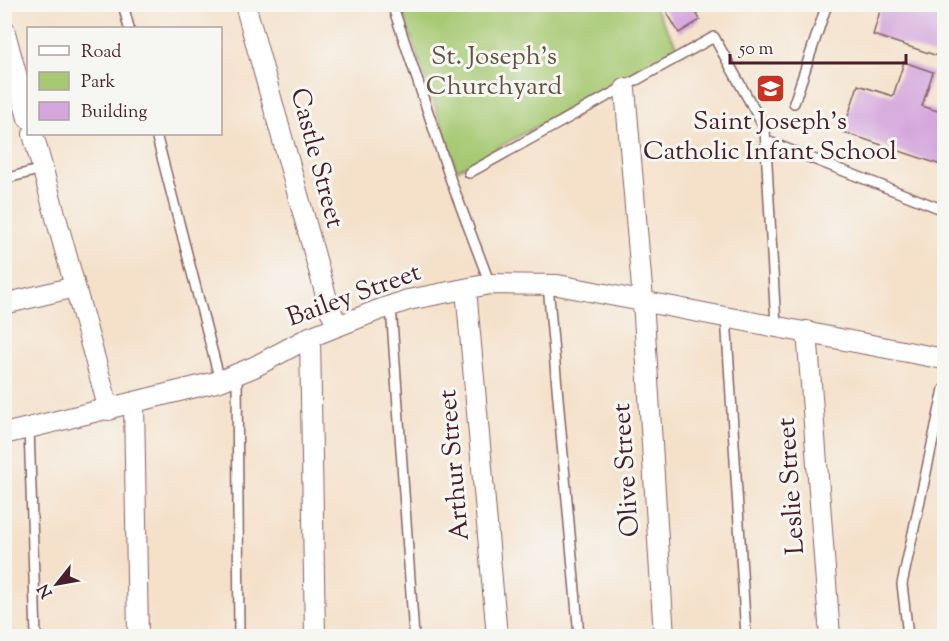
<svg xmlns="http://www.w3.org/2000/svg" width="949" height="641" viewBox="0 0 949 641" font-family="'Sorts Mill Goudy',serif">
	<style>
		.green { fill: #a7c973; stroke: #78744f; stroke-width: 1.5 }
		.building { fill: #d4a6dc }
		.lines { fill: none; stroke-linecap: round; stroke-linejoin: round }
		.service-casing { stroke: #866363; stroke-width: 12 }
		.minor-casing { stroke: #866363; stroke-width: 22 }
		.service { stroke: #fff; stroke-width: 9 }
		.minor { stroke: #fff; stroke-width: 20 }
		.labels { text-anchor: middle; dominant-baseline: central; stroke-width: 6; stroke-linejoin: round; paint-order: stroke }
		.park-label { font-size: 26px; fill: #665241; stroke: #f6f6f2 }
		.poi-label { font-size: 26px; fill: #4a1f2b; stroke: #f6f6f2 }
		.street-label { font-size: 26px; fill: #4a1f2b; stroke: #f6f6f2 }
	</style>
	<rect width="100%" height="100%" fill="#f6f6f2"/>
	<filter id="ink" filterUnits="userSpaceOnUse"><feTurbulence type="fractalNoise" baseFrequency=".0167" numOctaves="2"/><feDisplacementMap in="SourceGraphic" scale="12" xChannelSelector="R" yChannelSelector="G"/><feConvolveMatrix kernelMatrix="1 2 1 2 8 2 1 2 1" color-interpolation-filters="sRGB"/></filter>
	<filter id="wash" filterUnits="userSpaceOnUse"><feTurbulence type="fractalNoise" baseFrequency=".008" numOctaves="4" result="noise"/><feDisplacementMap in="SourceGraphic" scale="24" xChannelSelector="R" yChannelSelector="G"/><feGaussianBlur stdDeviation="1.35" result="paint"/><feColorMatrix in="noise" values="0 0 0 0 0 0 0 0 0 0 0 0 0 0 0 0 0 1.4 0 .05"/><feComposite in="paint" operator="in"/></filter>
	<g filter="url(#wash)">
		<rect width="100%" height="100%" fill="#f5e1ca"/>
		<polygon class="green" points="400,5 653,5 679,49 457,170"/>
		<g id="blocks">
			<g class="building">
				<polygon points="662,4 691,4 700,20 679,33"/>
				<polygon points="882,4 944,4 944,58 873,35"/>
				<polygon points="904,62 933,72 922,106 944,113 944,166 843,132 858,85 893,96"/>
			</g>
		</g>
	</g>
	<g filter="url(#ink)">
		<use href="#blocks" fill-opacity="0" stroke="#866363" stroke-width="1.5"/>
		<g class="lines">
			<defs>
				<g id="service">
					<polyline points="123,4 129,28"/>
					<polyline points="392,4 451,181 490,284"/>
					<polyline points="943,99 944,100"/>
					<polyline points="794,103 827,4"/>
					<polyline points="156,134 220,381"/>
					<polyline points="767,141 944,210"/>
					<polyline points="469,173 714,37 765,129 776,326"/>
					<polyline points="4,179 42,169"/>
					<polyline points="548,285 579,636"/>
					<polyline points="391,306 414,636"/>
					<polyline points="726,316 746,636"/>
					<polyline points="237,375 239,636"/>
					<polyline points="29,429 36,636"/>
					<polyline points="908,636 902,584 944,389"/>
				</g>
				<g id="minor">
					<polyline points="245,4 330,310 338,325"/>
					<polyline points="4,29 28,118"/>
					<polyline points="625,89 643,300 664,636"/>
					<polyline points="33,134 109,410"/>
					<polyline points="466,289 497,636"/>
					<polyline points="4,304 75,287"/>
					<polyline points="807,331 830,636"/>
					<polyline points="310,337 315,636"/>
					<polyline points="134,404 138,636"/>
					<polyline points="4,434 220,381 254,367 310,337 376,311 408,300 490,284 558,285 944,359"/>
				</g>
			</defs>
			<use href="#service" class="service-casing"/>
			<use href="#minor" class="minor-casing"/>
			<use href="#service" class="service"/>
			<use href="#minor" class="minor"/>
		</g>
	</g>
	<defs>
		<symbol id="school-square" viewBox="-11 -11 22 22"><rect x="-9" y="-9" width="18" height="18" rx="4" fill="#c8321e" stroke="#f6f6f2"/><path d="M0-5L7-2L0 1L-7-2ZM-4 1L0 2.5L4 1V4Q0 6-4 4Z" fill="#fff"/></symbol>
	</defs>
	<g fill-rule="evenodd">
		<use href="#school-square" x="754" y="72" width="33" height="33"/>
	</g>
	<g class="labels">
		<g class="park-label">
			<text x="494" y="57">St. Joseph's<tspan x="494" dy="30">Churchyard</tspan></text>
		</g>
		<g class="poi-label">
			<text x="770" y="122">Saint Joseph's<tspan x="770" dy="30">Catholic Infant School</tspan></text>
		</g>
		<g class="street-label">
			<text transform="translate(316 158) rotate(75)">Castle Street</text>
			<text transform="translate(354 296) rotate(-20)">Bailey Street</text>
			<text transform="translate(455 465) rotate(-95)">Arthur Street</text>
			<text transform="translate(627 470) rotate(-94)">Olive Street</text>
			<text transform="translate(792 486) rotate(-94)">Leslie Street</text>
		</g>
	</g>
	<rect width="949" height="641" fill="none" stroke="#f6f6f2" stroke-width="24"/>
	<rect x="27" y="27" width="195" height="108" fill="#f6f6f2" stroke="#b1a0a2" stroke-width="1.5"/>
	<rect x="39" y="46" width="30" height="9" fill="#ffffff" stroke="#b1a0a2" stroke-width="1.5"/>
	<text x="81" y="57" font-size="18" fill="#4a1f2b">Road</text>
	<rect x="39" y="72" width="30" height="18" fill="#a7c973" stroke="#b1a0a2" stroke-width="1.5"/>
	<text x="81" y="87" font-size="18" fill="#4a1f2b">Park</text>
	<rect x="39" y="102" width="30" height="18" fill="#d4a6dc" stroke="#b1a0a2" stroke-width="1.5"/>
	<text x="81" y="117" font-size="18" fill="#4a1f2b">Building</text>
	<g transform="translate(57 584) rotate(239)" stroke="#f6f6f2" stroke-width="4.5" paint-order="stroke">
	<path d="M0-4.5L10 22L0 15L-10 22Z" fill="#4a1f2b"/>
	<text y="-9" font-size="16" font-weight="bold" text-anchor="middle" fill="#4a1f2b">N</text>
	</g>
	<path d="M730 54v9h176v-9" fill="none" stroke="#4a1f2b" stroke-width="3"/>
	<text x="739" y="54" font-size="18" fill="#4a1f2b" stroke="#f6f6f2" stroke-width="4.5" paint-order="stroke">50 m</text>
</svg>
